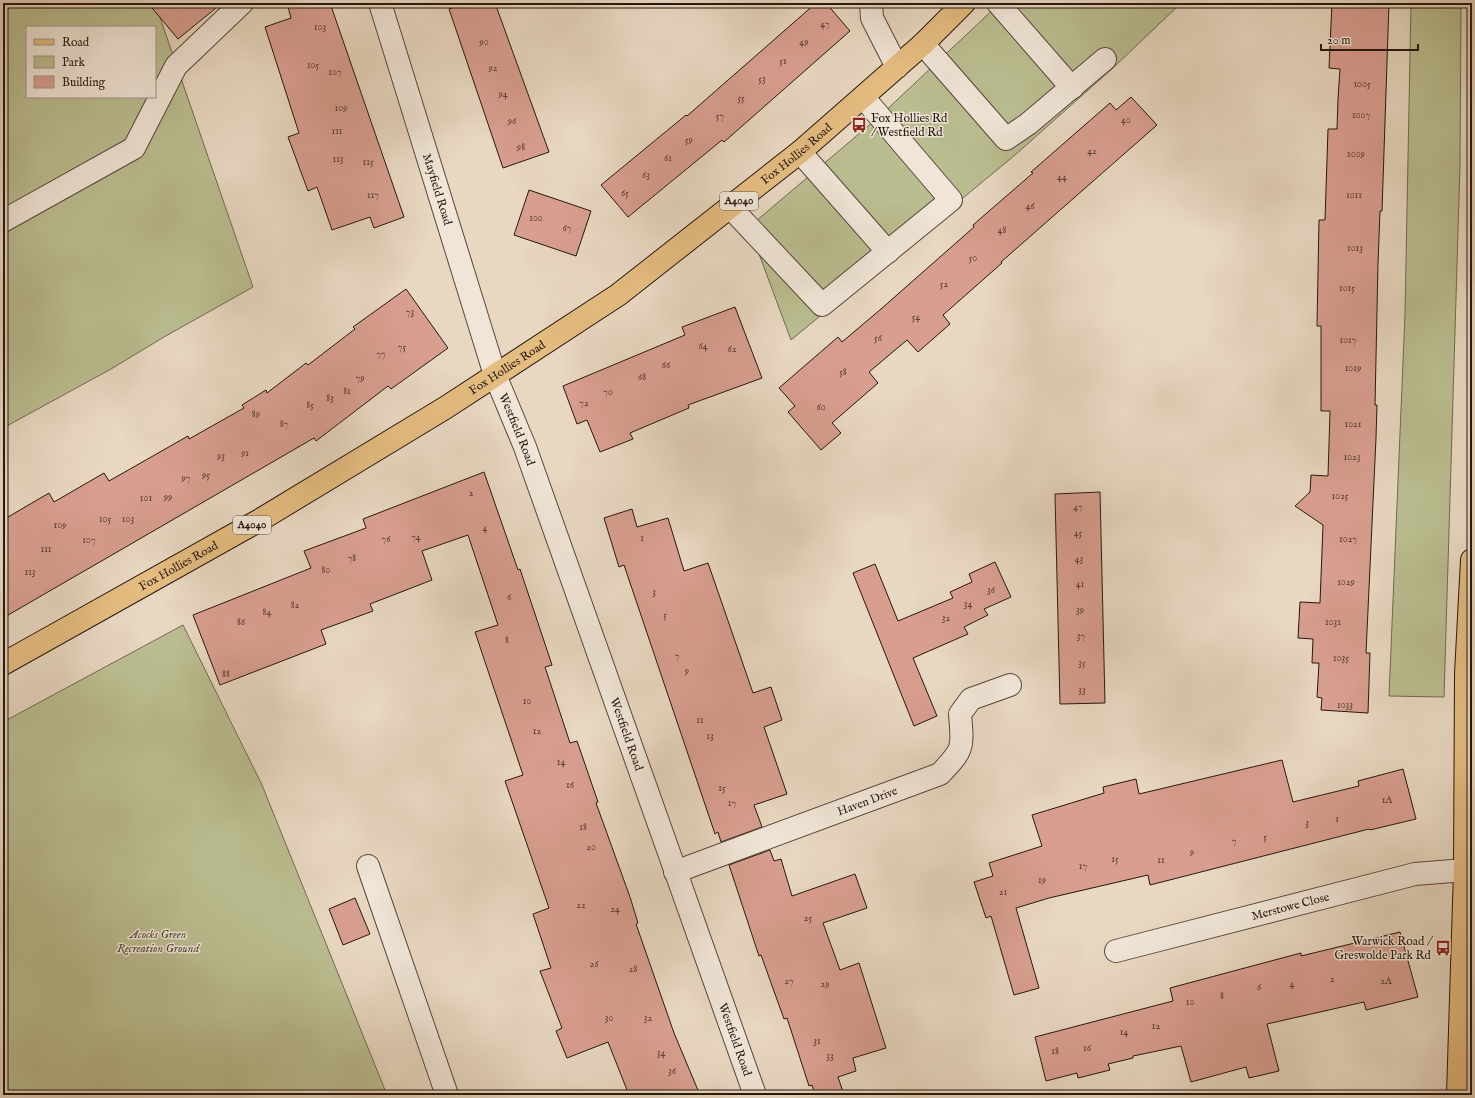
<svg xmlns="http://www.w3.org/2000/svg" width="1475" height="1098" viewBox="0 0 1475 1098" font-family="'IM FELL English',serif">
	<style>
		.green { fill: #babd90; stroke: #706a50; fill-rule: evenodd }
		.building { fill: #d89e90; stroke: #25170f }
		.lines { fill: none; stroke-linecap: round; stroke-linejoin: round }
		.minor-casing { stroke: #56473c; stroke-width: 24 }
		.major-casing { stroke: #25170f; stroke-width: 24 }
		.highway-casing { stroke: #25170f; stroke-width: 24 }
		.minor { stroke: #f0e5d7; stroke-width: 22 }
		.major { stroke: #e4bc80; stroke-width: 22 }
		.highway { stroke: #e4bc80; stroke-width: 22 }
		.labels { text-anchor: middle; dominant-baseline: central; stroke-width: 3; stroke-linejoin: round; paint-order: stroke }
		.number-label { font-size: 10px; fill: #52392f }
		.shield { fill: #f0e5d7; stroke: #62554b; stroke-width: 1 }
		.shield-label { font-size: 11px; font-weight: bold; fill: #25170f }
		.poi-label { font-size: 12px; fill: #25170f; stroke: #f0e5d7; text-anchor: start }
		.street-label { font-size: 12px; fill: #25170f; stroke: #f0e5d7 }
		.park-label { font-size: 12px; font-style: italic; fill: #524936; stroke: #f0e5d7 }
	</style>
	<rect width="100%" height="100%" fill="#e8d7c1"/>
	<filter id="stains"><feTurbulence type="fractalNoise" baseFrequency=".005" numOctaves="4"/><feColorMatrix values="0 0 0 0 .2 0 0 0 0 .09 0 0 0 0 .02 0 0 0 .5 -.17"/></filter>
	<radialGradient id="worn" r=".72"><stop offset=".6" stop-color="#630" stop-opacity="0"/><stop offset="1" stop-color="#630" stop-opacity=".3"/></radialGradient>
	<g class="green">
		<path d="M3,3H155L253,287L164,337L111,369L3,428ZM27,27H155V97H27Z"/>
		<polygon points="1000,3 1181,3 1113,68 1015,155 791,340 749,227 880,116"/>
		<polygon points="1411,3 1461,3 1460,165 1444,697 1389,696 1405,314"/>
		<polygon points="183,625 262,785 387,1095 3,1095 3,722"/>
	</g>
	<g class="building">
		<polygon points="148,3 222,3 178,39"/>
		<polygon points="287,3 330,3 404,217 374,228 370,217 332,230 317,187 308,191 288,137 299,133 265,27 291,18"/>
		<polygon points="467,3 495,3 549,152 503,168 449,9"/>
		<polygon points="816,3 826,3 850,31 724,142 722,140 628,217 601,185 686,115 687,116"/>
		<polygon points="1332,3 1389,3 1382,211 1380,211 1378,264 1375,405 1377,405 1376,438 1366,653 1370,653 1368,713 1321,710 1322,698 1317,697 1319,663 1312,663 1313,639 1298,638 1300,602 1320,603 1323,525 1295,506 1310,492 1311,475 1328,476 1330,411 1321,411 1321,326 1317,326 1319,220 1325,220 1328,129 1337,129 1338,99 1340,69 1329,68"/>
		<polygon points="1131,97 1157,125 1001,262 1002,263 943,315 950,324 918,352 907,340 869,372 878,383 832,423 841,433 821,450 788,412 795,406 779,388 838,337 842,342 881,309 974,227 973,225 1033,173 1031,172 1110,103 1116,110"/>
		<polygon points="529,190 591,211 576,256 514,235"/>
		<polygon points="406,289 448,348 391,389 388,386 316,441 314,438 3,618 3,520 49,493 54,502 104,473 109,481 188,436 189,439 244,408 242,405 266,390 267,393 306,363 308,365 355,329 353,327"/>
		<polygon points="735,307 762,378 688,405 689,408 630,433 633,439 600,452 587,420 577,424 563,386 685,335 682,327"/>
		<polygon points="484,472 518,570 520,569 552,665 545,667 570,743 577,741 598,802 596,803 630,897 638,923 636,924 674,1033 700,1095 629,1095 608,1042 567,1058 556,1031 562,1028 540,971 551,968 533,914 549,908 505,781 523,775 475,632 498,625 468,535 422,551 432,580 370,604 373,611 321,630 326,644 220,685 193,615 311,568 304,551 366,528 363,519"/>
		<polygon points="1100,492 1105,703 1060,704 1055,494"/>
		<polygon points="632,509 637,527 668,518 684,571 708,563 753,693 771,687 782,720 764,727 787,794 754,805 762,827 721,842 718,832 715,834 624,565 619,567 604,518"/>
		<polygon points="995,562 1011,597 984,609 988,615 964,627 968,634 913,658 937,716 914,726 853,573 875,564 898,621 953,598 950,592 972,582 969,574"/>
		<polygon points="1282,760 1293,802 1359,786 1358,781 1403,769 1416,819 1370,830 1369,829 1150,885 1148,875 1049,898 1016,908 1039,988 1014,995 991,916 986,918 974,882 993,876 989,863 1042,846 1032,815 1104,793 1103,787 1136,779 1139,794"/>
		<polygon points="770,850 774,861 781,859 792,896 855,874 867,908 823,923 840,970 859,963 886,1048 853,1058 856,1071 838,1077 844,1095 815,1095 812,1085 809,1086 787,1018 784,1019 761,955 759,956 729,865"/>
		<polygon points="355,898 370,934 343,945 329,909"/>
		<polygon points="1400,932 1418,997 1366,1010 1364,1002 1267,1024 1279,1071 1249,1078 1246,1067 1191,1082 1181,1046 1133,1056 1133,1058 1108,1064 1110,1070 1078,1078 1077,1073 1046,1081 1035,1037 1173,1001 1170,988 1301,953 1301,956"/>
	</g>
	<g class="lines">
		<defs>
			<g id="minor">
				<path id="s1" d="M380,3L495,375L525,447L755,1095"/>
				<polyline points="871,3 872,18 897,67"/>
				<polyline points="998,3 1072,88"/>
				<polyline points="923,44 1006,139 1028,124 1105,59"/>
				<polyline points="800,152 888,252"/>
				<polyline points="731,208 822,305 951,200 863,97"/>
				<polyline points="3,221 134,148 176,66 242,3"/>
				<polyline points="368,866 447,1095"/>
				<path id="s2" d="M675,872L940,774C964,749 963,748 960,714L971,699L1010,685"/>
				<path id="s3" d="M1116,951L1415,874L1465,870"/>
			</g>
			<g id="major">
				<path id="s4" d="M3,664L260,520L445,408L618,295L800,152L923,44L964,3"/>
			</g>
			<polyline id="highway" points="1458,1095 1465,870 1466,674 1472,560"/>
		</defs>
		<use href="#minor" class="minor-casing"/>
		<use href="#major" class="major-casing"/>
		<use href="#highway" class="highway-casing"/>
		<use href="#minor" class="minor"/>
		<use href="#major" class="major"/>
		<use href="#highway" class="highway"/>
	</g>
	<defs>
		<symbol id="bus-bare" viewBox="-9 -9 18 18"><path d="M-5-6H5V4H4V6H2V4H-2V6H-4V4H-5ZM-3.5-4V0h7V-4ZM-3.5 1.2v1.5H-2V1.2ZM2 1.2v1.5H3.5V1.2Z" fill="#8f2418" stroke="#f0e5d7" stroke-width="2.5" paint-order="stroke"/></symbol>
	</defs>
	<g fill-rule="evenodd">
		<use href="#bus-bare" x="848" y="114" width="22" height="22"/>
		<use href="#bus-bare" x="1432" y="937" width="22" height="22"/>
	</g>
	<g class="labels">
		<g class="number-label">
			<text x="825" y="24">47</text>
			<text x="320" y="27">103</text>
			<text x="484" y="42">90</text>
			<text x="804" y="42">49</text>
			<text x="783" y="61">51</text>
			<text x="313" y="65">105</text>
			<text x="493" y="68">92</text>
			<text x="335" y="72">107</text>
			<text x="762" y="79">53</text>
			<text x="1362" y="84">1005</text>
			<text x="503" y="94">94</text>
			<text x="741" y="98">55</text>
			<text x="341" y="108">109</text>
			<text x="1361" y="115">1007</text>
			<text x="720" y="116">57</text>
			<text x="1126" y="120">40</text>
			<text x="512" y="121">96</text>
			<text x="337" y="131">111</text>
			<text x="689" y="140">59</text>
			<text x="521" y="147">98</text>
			<text x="1092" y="151">42</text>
			<text x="1356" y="154">1009</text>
			<text x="668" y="158">61</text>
			<text x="338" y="159">113</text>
			<text x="368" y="162">115</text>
			<text x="646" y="175">63</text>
			<text x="1062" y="177">44</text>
			<text x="625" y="193">65</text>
			<text x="373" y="195">117</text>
			<text x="1354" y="195">1011</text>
			<text x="1030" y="206">46</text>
			<text x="536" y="218">100</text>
			<text x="567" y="228">67</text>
			<text x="1002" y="230">48</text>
			<text x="1355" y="248">1013</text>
			<text x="973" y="258">50</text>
			<text x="944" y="284">52</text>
			<text x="1347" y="288">1015</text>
			<text x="410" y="312">73</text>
			<text x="916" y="317">54</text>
			<text x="878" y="338">56</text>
			<text x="1348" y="340">1017</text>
			<text x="703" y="346">64</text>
			<text x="402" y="347">75</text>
			<text x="732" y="349">62</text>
			<text x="381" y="354">77</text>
			<text x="666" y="365">66</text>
			<text x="1353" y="368">1019</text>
			<text x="843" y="372">58</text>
			<text x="642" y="377">68</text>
			<text x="360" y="378">79</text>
			<text x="347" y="391">81</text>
			<text x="608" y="392">70</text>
			<text x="330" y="398">83</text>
			<text x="584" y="403">72</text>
			<text x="310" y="405">85</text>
			<text x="821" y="407">60</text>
			<text x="256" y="414">89</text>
			<text x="284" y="424">87</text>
			<text x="1353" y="424">1021</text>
			<text x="245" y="453">91</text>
			<text x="221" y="456">93</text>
			<text x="1352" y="457">1023</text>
			<text x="206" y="475">95</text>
			<text x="186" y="478">97</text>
			<text x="471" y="493">2</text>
			<text x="1340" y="496">1025</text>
			<text x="168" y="497">99</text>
			<text x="146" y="498">101</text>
			<text x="1078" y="507">47</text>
			<text x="105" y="519">105</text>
			<text x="128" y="519">103</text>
			<text x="60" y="525">109</text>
			<text x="485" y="528">4</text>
			<text x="1078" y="533">45</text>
			<text x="416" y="537">74</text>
			<text x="642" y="538">1</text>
			<text x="386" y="539">76</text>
			<text x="1348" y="539">1027</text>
			<text x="89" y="540">107</text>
			<text x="46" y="549">111</text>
			<text x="352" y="558">78</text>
			<text x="1079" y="559">43</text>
			<text x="326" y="570">80</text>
			<text x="30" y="572">113</text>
			<text x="1346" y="582">1029</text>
			<text x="1080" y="584">41</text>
			<text x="991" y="590">36</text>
			<text x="654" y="592">3</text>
			<text x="509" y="597">6</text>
			<text x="968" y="604">34</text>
			<text x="295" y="605">82</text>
			<text x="1080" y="610">39</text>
			<text x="267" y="612">84</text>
			<text x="665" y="615">5</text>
			<text x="946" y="618">32</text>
			<text x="241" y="622">86</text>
			<text x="1333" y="622">1031</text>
			<text x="1081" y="636">37</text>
			<text x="507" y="640">8</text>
			<text x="677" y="656">7</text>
			<text x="1341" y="658">1035</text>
			<text x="1082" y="663">35</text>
			<text x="687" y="671">9</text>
			<text x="226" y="674">88</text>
			<text x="1082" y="690">33</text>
			<text x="527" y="701">10</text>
			<text x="1345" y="705">1033</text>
			<text x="700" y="720">11</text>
			<text x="537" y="731">12</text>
			<text x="710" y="736">13</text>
			<text x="561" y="762">14</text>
			<text x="570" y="785">16</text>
			<text x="722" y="788">15</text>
			<text x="1387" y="800">1A</text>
			<text x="732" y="803">17</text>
			<text x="1337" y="819">1</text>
			<text x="1307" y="823">3</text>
			<text x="583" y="827">18</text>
			<text x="1265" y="837">5</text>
			<text x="1234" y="841">7</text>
			<text x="591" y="847">20</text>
			<text x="1192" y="852">9</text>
			<text x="1115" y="859">15</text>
			<text x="1161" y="860">11</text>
			<text x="1083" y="866">17</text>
			<text x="1042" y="880">19</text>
			<text x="1003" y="892">21</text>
			<text x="581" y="905">22</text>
			<text x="615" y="909">24</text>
			<text x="808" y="918">25</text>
			<text x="594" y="964">26</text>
			<text x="633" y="969">28</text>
			<text x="1332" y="979">2</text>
			<text x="789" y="981">27</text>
			<text x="1386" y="981">2A</text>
			<text x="825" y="984">29</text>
			<text x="1292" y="984">4</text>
			<text x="1259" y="987">6</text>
			<text x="1222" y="996">8</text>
			<text x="1190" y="1002">10</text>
			<text x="609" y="1018">30</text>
			<text x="648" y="1018">32</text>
			<text x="1156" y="1026">12</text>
			<text x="1124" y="1032">14</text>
			<text x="817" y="1041">31</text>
			<text x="1087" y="1048">16</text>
			<text x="1055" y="1051">18</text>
			<text x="661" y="1053">34</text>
			<text x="830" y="1056">33</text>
			<text x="672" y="1071">36</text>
		</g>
		<g class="shield">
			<rect x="720" y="192" width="38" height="18" rx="3"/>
			<rect x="233" y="516" width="38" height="18" rx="3"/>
		</g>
		<g class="shield-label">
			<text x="739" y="201">A4040</text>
			<text x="252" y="525">A4040</text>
		</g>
		<g class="poi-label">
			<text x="871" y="118">Fox Hollies Rd<tspan x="871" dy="14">/ Westfield Rd</tspan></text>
			<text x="1431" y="941" text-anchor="end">Warwick Road /<tspan x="1431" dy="14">Greswolde Park Rd</tspan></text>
		</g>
		<g class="street-label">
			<text stroke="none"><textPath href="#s4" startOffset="945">Fox Hollies Road</textPath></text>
			<text stroke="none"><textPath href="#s1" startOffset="195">Mayfield Road</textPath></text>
			<text stroke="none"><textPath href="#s4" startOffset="585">Fox Hollies Road</textPath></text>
			<text stroke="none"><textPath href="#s1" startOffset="448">Westfield Road</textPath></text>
			<text stroke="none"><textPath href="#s4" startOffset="201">Fox Hollies Road</textPath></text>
			<text stroke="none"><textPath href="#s1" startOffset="772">Westfield Road</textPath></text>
			<text stroke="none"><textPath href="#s2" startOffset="205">Haven Drive</textPath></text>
			<text stroke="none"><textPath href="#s3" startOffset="180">Merstowe Close</textPath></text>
			<text stroke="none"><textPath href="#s1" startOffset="1096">Westfield Road</textPath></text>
		</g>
		<g class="park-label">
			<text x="158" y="934">Acocks Green<tspan x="158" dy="14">Recreation Ground</tspan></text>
		</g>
	</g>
	<rect width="1475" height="1098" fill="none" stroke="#e8d7c1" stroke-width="16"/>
	<rect x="4" y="4" width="1467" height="1090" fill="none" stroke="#25170f" stroke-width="2"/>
	<rect x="8" y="8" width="1459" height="1082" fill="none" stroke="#25170f"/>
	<rect x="26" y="26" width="130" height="72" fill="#f0e5d7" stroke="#9f9387"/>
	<rect x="34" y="39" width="20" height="6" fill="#e4bc80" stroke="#9f9387"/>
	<text x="62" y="46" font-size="12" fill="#25170f">Road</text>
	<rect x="34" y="56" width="20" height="12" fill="#babd90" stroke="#9f9387"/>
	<text x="62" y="66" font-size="12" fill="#25170f">Park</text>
	<rect x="34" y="76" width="20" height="12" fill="#d89e90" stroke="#9f9387"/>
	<text x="62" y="86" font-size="12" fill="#25170f">Building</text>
	<path d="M1321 44v6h97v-6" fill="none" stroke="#25170f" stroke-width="2"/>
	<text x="1327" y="44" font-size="12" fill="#25170f" stroke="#f0e5d7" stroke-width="3" paint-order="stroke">20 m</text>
	<rect width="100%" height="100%" filter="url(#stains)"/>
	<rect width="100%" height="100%" fill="url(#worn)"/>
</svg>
